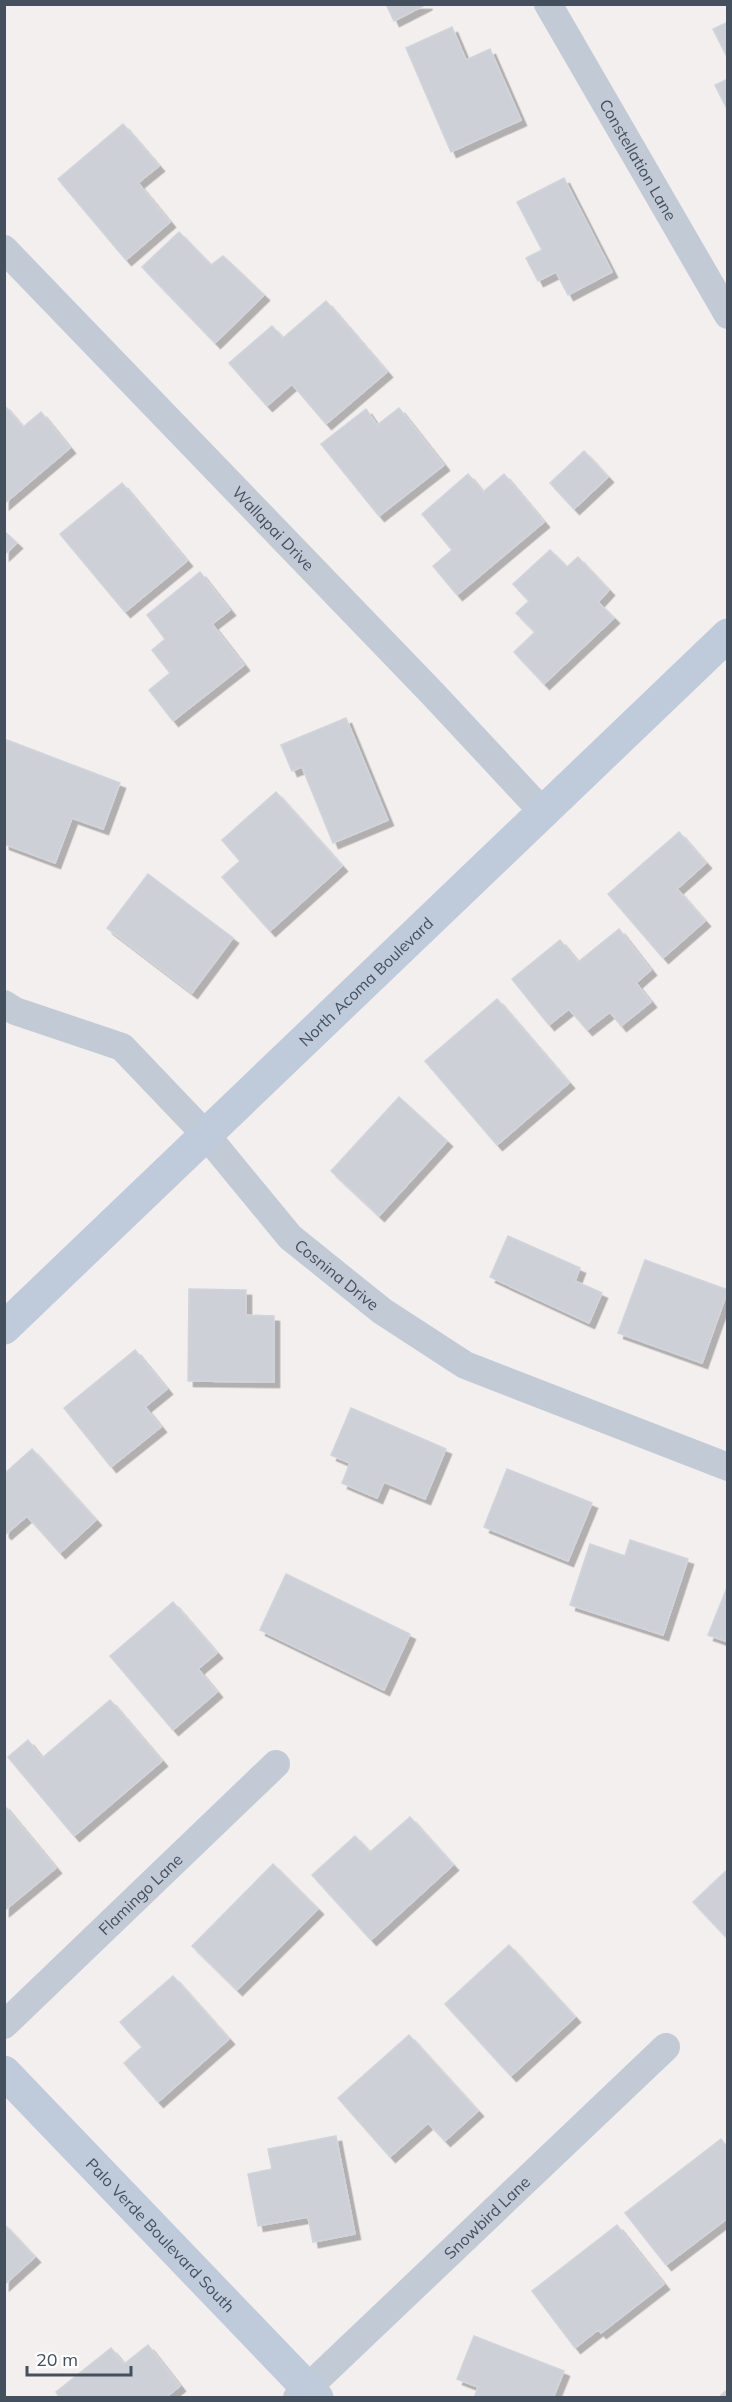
<svg xmlns="http://www.w3.org/2000/svg" width="732" height="2402" viewBox="0 0 732 2402" font-family="Mulish,sans-serif">
	<style>
		.building { fill: #cdd0d7; stroke: #d2d4db; stroke-width: 1.5; filter: url(#shadow) }
		.lines { fill: none; stroke-linecap: round; stroke-linejoin: round }
		.minor { stroke: #c1cad5; stroke-width: 28 }
		.secondary { stroke: #bfcada; stroke-width: 33 }
		.labels { text-anchor: middle; dominant-baseline: central; stroke-width: 6; stroke-linejoin: round; paint-order: stroke }
		.street-label { font-size: 16px; fill: #45505e; stroke: #fff }
	</style>
	<defs>
		<filter id="shadow"><feDropShadow dx="5.5" dy="5.5" stdDeviation="0" flood-color="#0004"/></filter>
	</defs>
	<rect width="100%" height="100%" fill="#f2efee"/>
	<g class="building">
		<polygon points="386,4 427,4 394,21"/>
		<polygon points="728,22 728,59 713,29"/>
		<polygon points="452,27 466,60 490,49 521,120 451,152 406,48"/>
		<polygon points="728,79 728,111 715,85"/>
		<polygon points="123,124 159,166 138,183 170,222 126,260 58,179"/>
		<polygon points="564,178 612,272 568,295 556,272 538,281 526,258 542,250 517,202"/>
		<polygon points="179,232 211,265 223,256 264,295 215,343 142,267"/>
		<polygon points="326,301 387,372 326,424 292,384 267,406 229,363 272,326 283,338"/>
		<polygon points="4,405 23,427 41,412 70,448 4,504"/>
		<polygon points="399,408 444,465 379,516 321,444 366,409 377,425"/>
		<polygon points="584,451 608,477 574,509 550,483"/>
		<polygon points="468,474 483,492 504,474 544,522 457,595 433,566 452,550 422,514"/>
		<polygon points="122,483 187,561 125,612 60,534"/>
		<polygon points="4,531 17,543 4,555"/>
		<polygon points="550,550 567,567 578,557 609,590 598,602 614,618 544,684 514,652 535,632 516,613 529,601 513,584"/>
		<polygon points="200,572 230,610 212,624 244,665 173,721 149,690 170,673 152,650 165,639 147,615"/>
		<polygon points="346,718 388,820 333,843 302,767 292,771 281,745"/>
		<polygon points="7,740 120,783 103,829 72,818 55,863 4,844 4,746"/>
		<polygon points="276,792 342,866 270,931 222,877 240,861 222,840"/>
		<polygon points="679,832 706,863 677,889 705,921 663,958 608,894"/>
		<polygon points="148,874 233,938 192,993 107,928"/>
		<polygon points="619,929 651,970 636,983 651,1002 621,1026 610,1012 587,1030 569,1009 549,1025 512,979 560,940 578,962"/>
		<polygon points="497,999 569,1083 497,1145 425,1061"/>
		<polygon points="399,1097 447,1141 379,1216 331,1171"/>
		<polygon points="508,1236 580,1268 575,1281 602,1293 589,1323 490,1277"/>
		<polygon points="645,1260 728,1290 702,1363 618,1333"/>
		<polygon points="189,1289 246,1290 246,1315 274,1316 274,1382 188,1381"/>
		<polygon points="135,1350 167,1389 145,1407 161,1427 111,1467 64,1408"/>
		<polygon points="351,1408 446,1449 425,1499 384,1482 377,1498 342,1483 350,1463 331,1455"/>
		<polygon points="32,1449 96,1520 60,1553 27,1516 6,1534 4,1532 4,1474"/>
		<polygon points="507,1469 592,1503 568,1561 484,1527"/>
		<polygon points="630,1540 688,1559 663,1635 570,1605 590,1544 625,1556"/>
		<polygon points="286,1574 410,1634 384,1690 260,1630"/>
		<polygon points="728,1585 728,1642 708,1635"/>
		<polygon points="173,1602 217,1653 198,1669 217,1692 173,1730 110,1656"/>
		<polygon points="110,1700 162,1761 74,1836 8,1757 28,1740 42,1758"/>
		<polygon points="4,1805 56,1868 4,1911"/>
		<polygon points="410,1817 453,1865 371,1940 312,1875 355,1836 370,1852"/>
		<polygon points="273,1864 318,1909 237,1990 192,1946"/>
		<polygon points="728,1869 728,1939 693,1902"/>
		<polygon points="509,1945 575,2017 511,2076 445,2004"/>
		<polygon points="173,1976 229,2039 158,2102 124,2063 142,2047 120,2022"/>
		<polygon points="409,2035 478,2111 445,2141 428,2123 390,2157 338,2098"/>
		<polygon points="336,2136 355,2234 313,2242 308,2217 258,2226 248,2174 272,2169 268,2149"/>
		<polygon points="721,2139 728,2148 728,2218 666,2265 625,2213"/>
		<polygon points="4,2224 35,2257 4,2285"/>
		<polygon points="617,2225 664,2284 601,2333 598,2330 575,2348 532,2291"/>
		<polygon points="474,2336 564,2371 553,2398 474,2398 478,2387 457,2379"/>
		<polygon points="148,2345 180,2386 165,2398 60,2398 56,2392 111,2348 124,2364"/>
		<polygon points="728,2389 728,2398 718,2398"/>
	</g>
	<g class="lines">
		<g class="minor">
			<path id="s1" d="M548,4L728,315"/>
			<path id="s2" d="M4,249L433,694L542,811"/>
			<path id="s3" d="M4,1004L15,1011L122,1047L206,1135L290,1237L382,1311L465,1365L728,1467"/>
			<path id="s4" d="M4,2025L276,1764"/>
			<path id="s5" d="M297,2398L666,2047"/>
		</g>
		<g class="secondary">
			<path id="s6" d="M4,1328L728,635"/>
			<path id="s7" d="M4,2072L317,2398"/>
		</g>
	</g>
	<g class="labels">
		<g class="street-label">
			<text stroke="none"><textPath href="#s1" startOffset="180">Constellation Lane</textPath></text>
			<text stroke="none"><textPath href="#s2" startOffset="388">Wallapai Drive</textPath></text>
			<text stroke="none"><textPath href="#s6" startOffset="501">North Acoma Boulevard</textPath></text>
			<text stroke="none"><textPath href="#s3" startOffset="440">Cosnina Drive</textPath></text>
			<text stroke="none"><textPath href="#s4" startOffset="189">Flamingo Lane</textPath></text>
			<text stroke="none"><textPath href="#s5" startOffset="262">Snowbird Lane</textPath></text>
			<text stroke="none"><textPath href="#s7" startOffset="226">Palo Verde Boulevard South</textPath></text>
		</g>
	</g>
	<rect width="732" height="2402" fill="none" stroke="#45505e" stroke-width="12"/>
	<path d="M27 2366v9h104v-9" fill="none" stroke="#45505e" stroke-width="3"/>
	<text x="36" y="2366" font-size="18" fill="#45505e" stroke="#ffffff" stroke-width="4.5" paint-order="stroke">20 m</text>
</svg>
